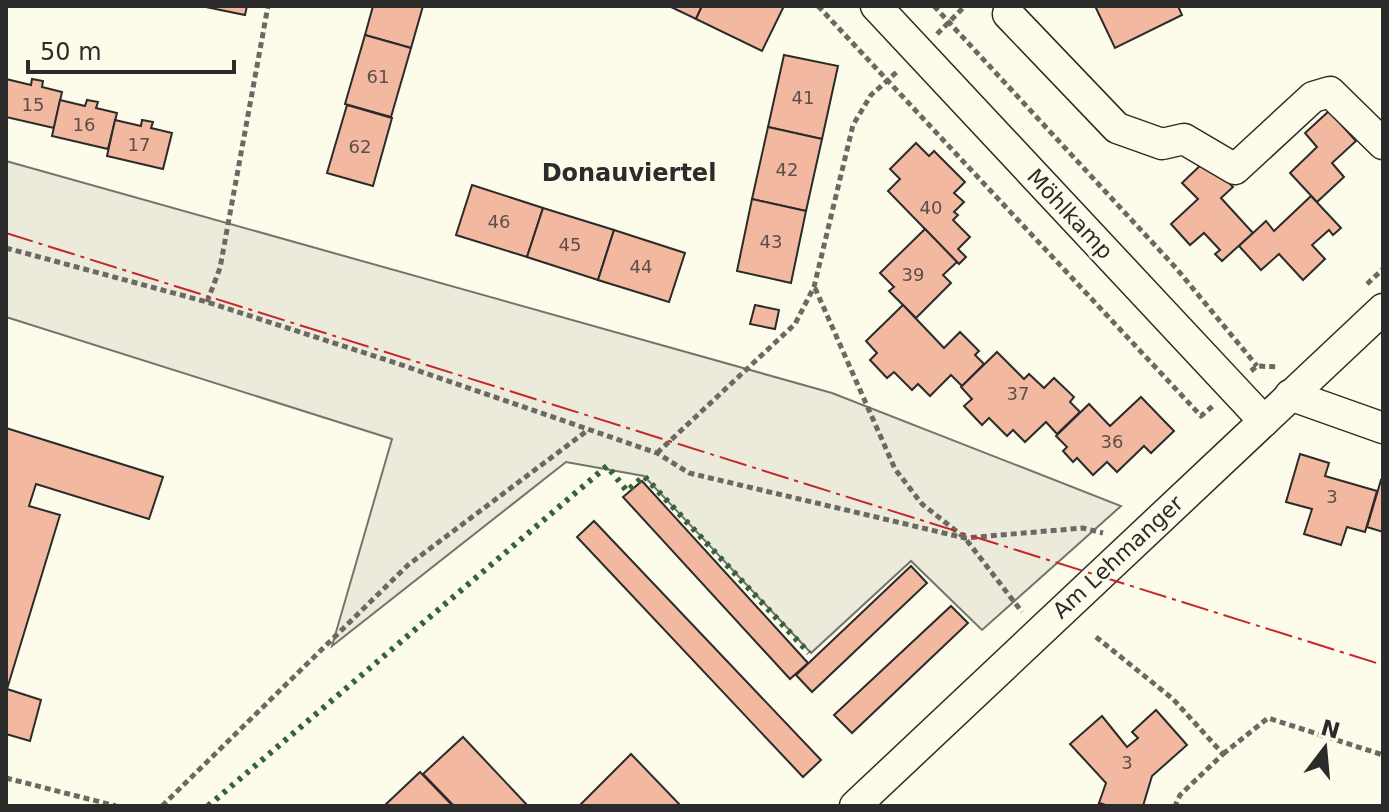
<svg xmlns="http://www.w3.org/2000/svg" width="1389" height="812" viewBox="0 0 1389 812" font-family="'DejaVu Sans',sans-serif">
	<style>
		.green { fill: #ecebdb; stroke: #74746e; stroke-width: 2 }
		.building { fill: #f2b8a0; stroke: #2b2b2b; stroke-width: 2 }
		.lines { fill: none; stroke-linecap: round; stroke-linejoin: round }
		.minor-casing { stroke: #2b2b2b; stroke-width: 33 }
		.path { stroke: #6a6964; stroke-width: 5; stroke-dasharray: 6 4; stroke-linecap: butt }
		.minor { stroke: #fdfbea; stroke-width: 30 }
		.hedge { stroke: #34623c; stroke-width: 6; stroke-dasharray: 4 6; stroke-linecap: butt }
		.power { stroke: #c62828; stroke-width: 2; stroke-dasharray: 28 6 4 6; stroke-linecap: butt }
		.labels { text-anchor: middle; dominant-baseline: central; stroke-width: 6; stroke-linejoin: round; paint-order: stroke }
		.number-label { font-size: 18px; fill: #5d4e48 }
		.street-label { font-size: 22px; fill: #2b2b2b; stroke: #fdfbea }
		.neighbourhood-label { font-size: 24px; font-weight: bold; fill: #2b2b2b; stroke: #fdfbea }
	</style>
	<rect width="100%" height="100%" fill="#fdfbea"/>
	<polygon class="green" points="6,161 832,393 1121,506 982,630 911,561 811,653 644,476 566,462 332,646 392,439 6,317"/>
	<g class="building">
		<polygon points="201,6 247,6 245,15"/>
		<polygon points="373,6 423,6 411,48 365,35"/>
		<polygon points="669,6 702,6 696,19"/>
		<polygon points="702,6 784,6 762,51 696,19"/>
		<polygon points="1095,6 1178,6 1182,15 1115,48"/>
		<polygon points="365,35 411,48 391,117 345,104"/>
		<polygon points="784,55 838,66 822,139 768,127"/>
		<polygon points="6,79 31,85 32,79 43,81 42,87 62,92 54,128 6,117"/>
		<polygon points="60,100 85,106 87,100 98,102 96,108 117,113 108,149 52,136"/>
		<polygon points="347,105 392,118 373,186 327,173"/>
		<polygon points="1329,111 1356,141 1332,163 1344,177 1317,202 1290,173 1317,147 1305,133"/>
		<polygon points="115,120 141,126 142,120 153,122 151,128 172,133 163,169 107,156"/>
		<polygon points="768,127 822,139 806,211 752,199"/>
		<polygon points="916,143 929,156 934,151 965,182 954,193 964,202 954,212 958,215 953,220 970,237 958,249 966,257 959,264 888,191 900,179 890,169"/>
		<polygon points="1207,159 1233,187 1221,198 1253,233 1222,261 1215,254 1220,250 1204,233 1190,245 1171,224 1198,199 1182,183"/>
		<polygon points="472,185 543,208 527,257 456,235"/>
		<polygon points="1311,196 1341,228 1333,235 1329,230 1312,245 1325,259 1303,280 1279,254 1261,270 1239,246 1266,221 1274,231"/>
		<polygon points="752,199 806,211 791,283 737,271"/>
		<polygon points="543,208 614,230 598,280 527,257"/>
		<polygon points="925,229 957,262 943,275 951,283 916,318 889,291 894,287 880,273"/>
		<polygon points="614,230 685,253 669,302 598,280"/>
		<polygon points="755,305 779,310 775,329 750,324"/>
		<polygon points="903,305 944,348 960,332 979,351 975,355 984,364 962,386 951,375 930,396 918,384 912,390 894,372 887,378 870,360 877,353 866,341"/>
		<polygon points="997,352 1024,379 1029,374 1044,388 1054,378 1074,397 1070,402 1080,412 1057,434 1046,422 1025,442 1013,430 1007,436 989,418 982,425 964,406 972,399 961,387"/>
		<polygon points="1141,397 1174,431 1151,453 1144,446 1117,472 1107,462 1093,475 1077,458 1073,462 1063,451 1067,447 1056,436 1089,404 1110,426"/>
		<polygon points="6,428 163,477 149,519 36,484 29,506 60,515 7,689 41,700 30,741 6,734"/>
		<polygon points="1300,454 1329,463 1325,476 1377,491 1365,532 1347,527 1341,545 1304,534 1312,509 1286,502"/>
		<polygon points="1381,480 1383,481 1383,532 1367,527"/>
		<polygon points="642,481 808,663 790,679 623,497"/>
		<polygon points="594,521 821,760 803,777 577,537"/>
		<polygon points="911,566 927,583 812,692 796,675"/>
		<polygon points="951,606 968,623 852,733 834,715"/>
		<polygon points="1156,710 1187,745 1152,776 1143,806 1109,806 1099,803 1106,783 1070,744 1102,716 1127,747 1138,738 1132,732"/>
		<polygon points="463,737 528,806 454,806 423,774"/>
		<polygon points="631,754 681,806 579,806"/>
		<polygon points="420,772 453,806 384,806"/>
	</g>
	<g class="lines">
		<defs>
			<g id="minor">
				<polyline points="876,6 1264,421"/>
				<polyline points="1008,14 1117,128 1162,144 1184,139 1235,169 1313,97 1330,92 1383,144"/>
				<polyline points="1290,395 1383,428"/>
				<polyline points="855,806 1383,309"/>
			</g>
		</defs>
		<use href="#minor" class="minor-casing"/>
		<g class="path">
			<polyline points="818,6 1201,416 1214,405"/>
			<polyline points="934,6 1176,268 1257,366"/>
			<polyline points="937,34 965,6"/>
			<polyline points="6,248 207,302 399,364 657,453 689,473 965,538 1083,528 1103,533"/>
			<polyline points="1367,284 1383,269"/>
			<polyline points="815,288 895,469 922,504 965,538 1022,612"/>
			<polyline points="207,302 220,268 268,6"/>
			<polyline points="1251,371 1257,366 1278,367"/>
			<polyline points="657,453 795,324 814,287 853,125 871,95 898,71"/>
			<polyline points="1096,637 1173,699 1223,754 1180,795 1175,806"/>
			<polyline points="1223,754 1268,718 1383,755"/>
			<polyline points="6,778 116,806"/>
			<polyline points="162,806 408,565 588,430"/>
		</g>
		<use href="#minor" class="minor"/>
		<polyline class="hedge" points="208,806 607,466 627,491 644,476 809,653"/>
		<polyline class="power" points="6,233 1383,665"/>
	</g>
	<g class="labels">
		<g class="number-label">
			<text x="378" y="76">61</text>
			<text x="803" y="97">41</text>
			<text x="33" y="104">15</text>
			<text x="84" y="124">16</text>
			<text x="139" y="144">17</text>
			<text x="360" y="146">62</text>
			<text x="787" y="169">42</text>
			<text x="931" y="207">40</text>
			<text x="499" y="221">46</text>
			<text x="771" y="241">43</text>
			<text x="570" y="244">45</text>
			<text x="641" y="266">44</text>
			<text x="913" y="274">39</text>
			<text x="1018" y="393">37</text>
			<text x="1112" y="441">36</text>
			<text x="1332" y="496">3</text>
			<text x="1127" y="762">3</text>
		</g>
		<g class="street-label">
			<text transform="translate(1070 214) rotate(47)">Möhlkamp</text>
			<text transform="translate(1118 557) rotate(-43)">Am Lehmanger</text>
		</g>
		<g class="neighbourhood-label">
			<text x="629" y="173">Donauviertel</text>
		</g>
	</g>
	<rect width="1389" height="812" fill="none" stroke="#2b2b2b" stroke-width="16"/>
	<g transform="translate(1325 748) rotate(16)" stroke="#fdfbea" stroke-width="6" paint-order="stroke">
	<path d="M0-6L14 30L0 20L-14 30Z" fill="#2b2b2b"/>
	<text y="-12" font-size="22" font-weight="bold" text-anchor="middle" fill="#2b2b2b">N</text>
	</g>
	<path d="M28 60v12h206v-12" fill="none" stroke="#2b2b2b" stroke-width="4"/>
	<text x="40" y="60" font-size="24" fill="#2b2b2b" stroke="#fdfbea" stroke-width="6" paint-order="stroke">50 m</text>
</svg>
